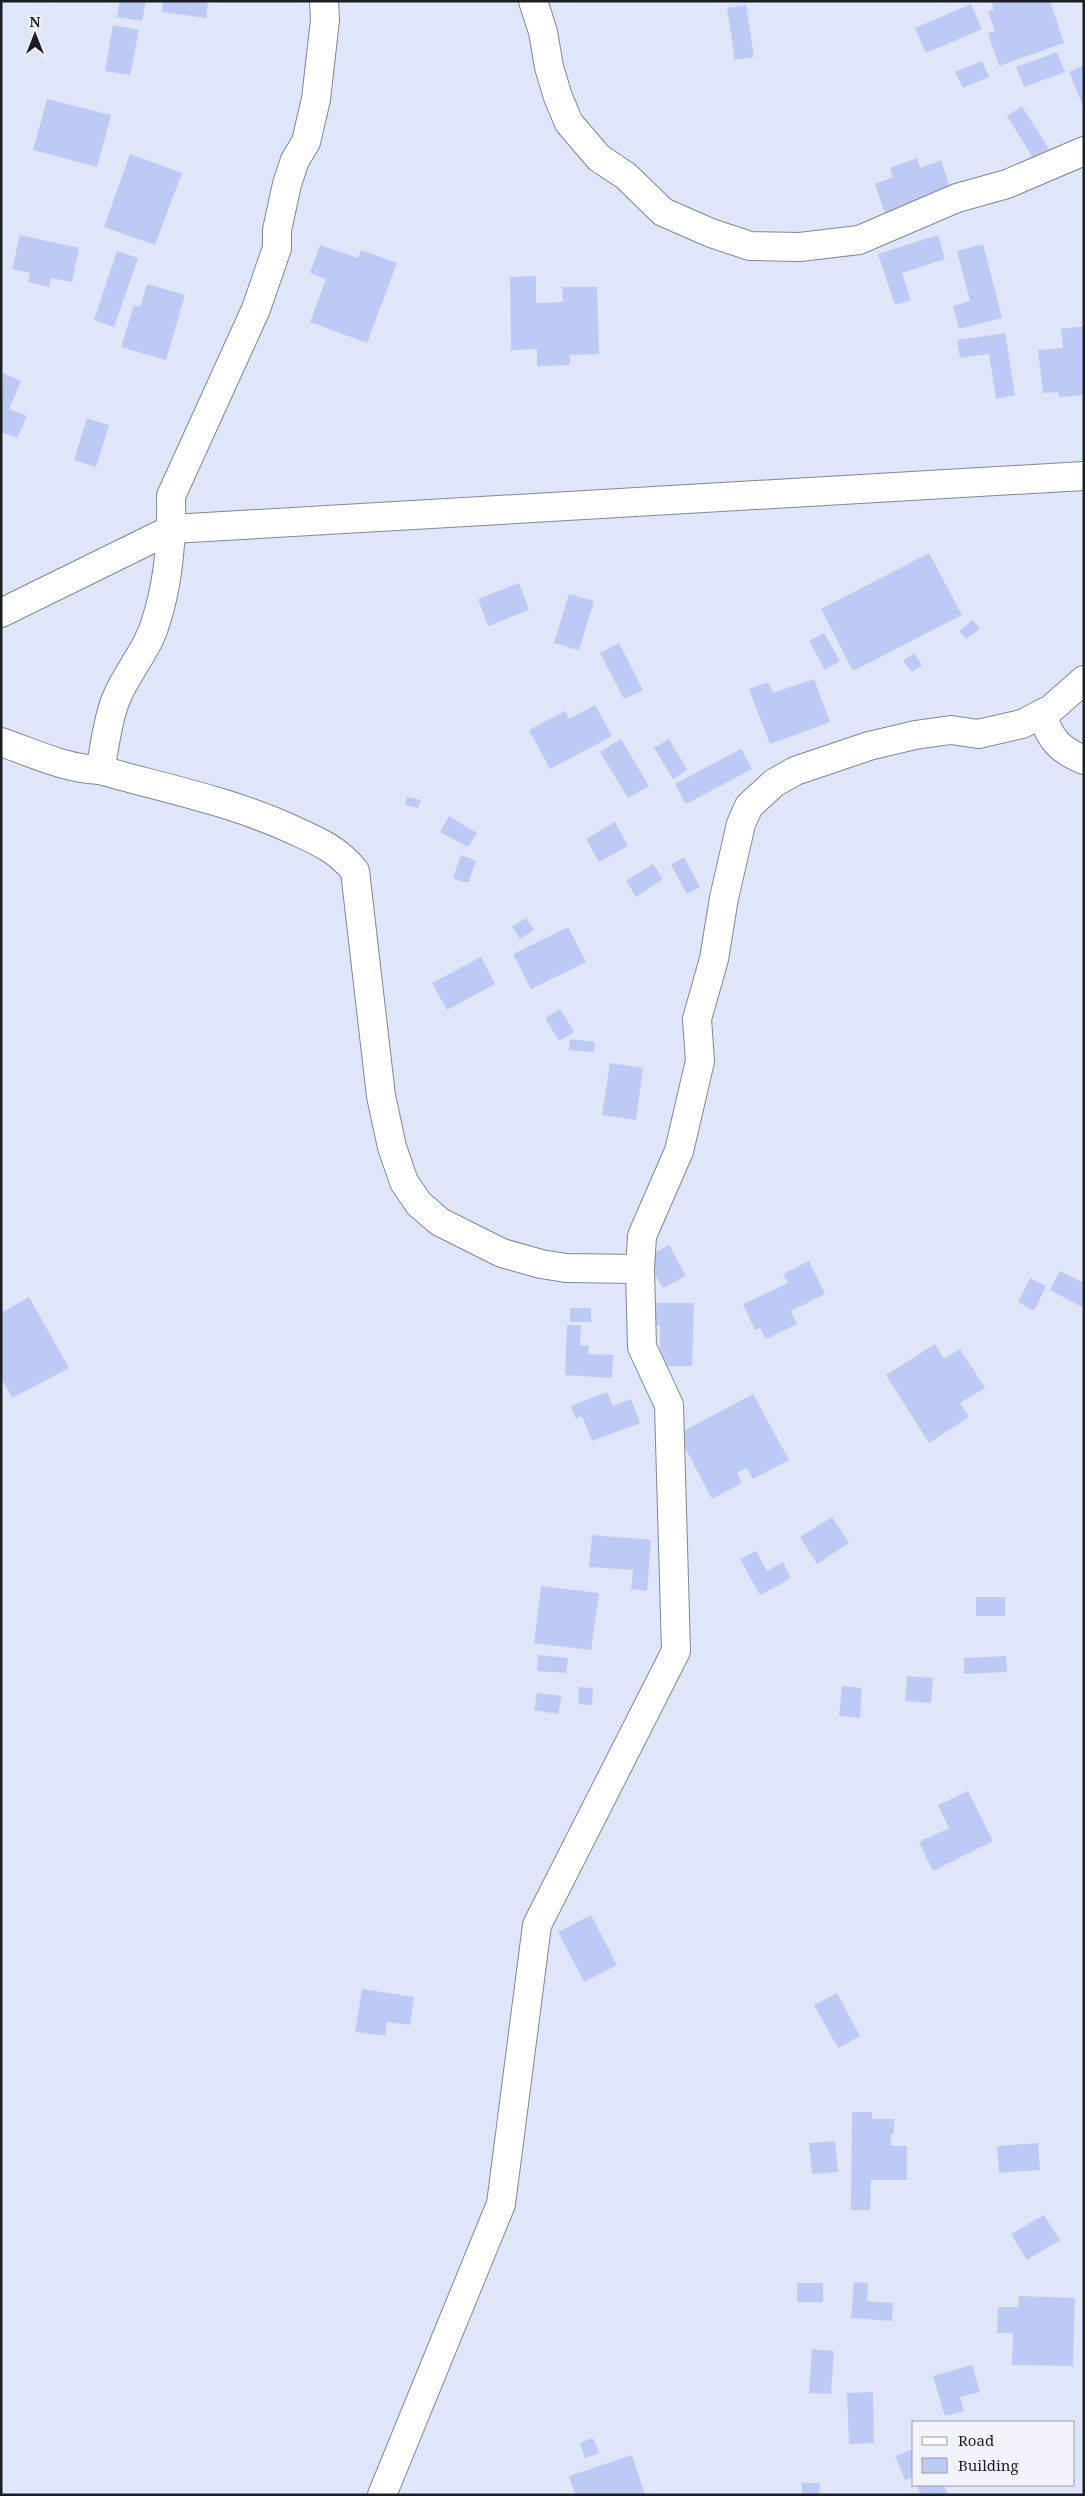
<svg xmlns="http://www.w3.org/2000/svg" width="1085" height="2496" viewBox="0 0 1085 2496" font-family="'Noto Serif',serif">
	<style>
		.building { fill: #becaf6 }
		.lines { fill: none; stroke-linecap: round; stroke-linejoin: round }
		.street-casing { stroke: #818698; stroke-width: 30 }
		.street { stroke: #fff; stroke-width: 28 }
	</style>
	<rect width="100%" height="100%" fill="#e0e6fa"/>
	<g class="building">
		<polygon points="120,1 146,1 142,21 117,17"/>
		<polygon points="163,1 208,1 206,18 162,12"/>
		<polygon points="991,1 1050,1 1064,43 999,66 988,33 995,31 988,12 994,10"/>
		<polygon points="971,4 982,29 926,53 915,28"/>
		<polygon points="746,5 754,57 735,60 727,8"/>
		<polygon points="113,25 139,30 130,75 105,71"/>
		<polygon points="1057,52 1065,72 1024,87 1016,67"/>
		<polygon points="982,61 989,77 963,88 955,72"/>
		<polygon points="1084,65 1084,108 1069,72"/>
		<polygon points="47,99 111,115 97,167 33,150"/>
		<polygon points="1022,106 1049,149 1033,158 1007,116"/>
		<polygon points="130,154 182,173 155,245 104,227"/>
		<polygon points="917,158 920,168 941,160 952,194 886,217 875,184 893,177 890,168"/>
		<polygon points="20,235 79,248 72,282 51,278 49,287 28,282 30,273 12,269"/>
		<polygon points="938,235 945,259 902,273 911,300 895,305 878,254"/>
		<polygon points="983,244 1002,318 959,329 953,306 970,301 957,251"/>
		<polygon points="320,245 358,258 361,250 397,263 367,343 310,322 326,279 310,273"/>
		<polygon points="117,251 138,258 114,327 94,320"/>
		<polygon points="536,276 536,303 563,302 562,287 597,287 599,354 570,355 570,365 537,366 537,349 511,350 510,277"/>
		<polygon points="147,284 185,295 166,360 121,347 134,305 140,307"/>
		<polygon points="1084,326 1084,395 1059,397 1058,392 1043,393 1038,350 1063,348 1061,329"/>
		<polygon points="1005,333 1015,395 996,399 989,354 960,358 957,340"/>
		<polygon points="3,373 21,381 9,409 27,416 17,438 1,432"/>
		<polygon points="87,418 109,425 96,467 74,460"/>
		<polygon points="929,553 962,615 853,671 821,609"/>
		<polygon points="519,583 529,610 488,626 478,599"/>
		<polygon points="569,594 594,601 579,650 554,643"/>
		<polygon points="973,620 980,629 966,639 959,631"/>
		<polygon points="824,633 840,661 825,670 809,641"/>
		<polygon points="619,643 643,690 624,699 600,653"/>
		<polygon points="914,653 922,665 912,672 903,661"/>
		<polygon points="814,679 830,722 770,744 749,689 768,682 773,693"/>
		<polygon points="595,705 612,736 550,769 529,730 565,711 569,719"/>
		<polygon points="621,739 649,786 628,798 600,752"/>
		<polygon points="669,739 687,770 673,779 654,748"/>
		<polygon points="741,749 752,769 686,804 675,784"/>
		<polygon points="407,797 421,800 418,808 405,805"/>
		<polygon points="449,816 477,833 468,847 440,832"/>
		<polygon points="615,822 628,846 599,862 586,839"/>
		<polygon points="461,855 476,861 468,883 453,878"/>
		<polygon points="684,857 700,887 687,894 671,865"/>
		<polygon points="653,864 663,879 636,897 626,881"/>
		<polygon points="526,918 534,930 520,939 512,927"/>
		<polygon points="568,927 586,962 531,989 513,954"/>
		<polygon points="481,957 495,984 447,1010 432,983"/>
		<polygon points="560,1009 574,1032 559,1041 545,1018"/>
		<polygon points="570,1039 595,1042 594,1052 569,1050"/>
		<polygon points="610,1063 643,1068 636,1120 602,1115"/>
		<polygon points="669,1245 686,1276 663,1288 645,1258"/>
		<polygon points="809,1261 825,1294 791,1311 797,1324 766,1339 760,1328 755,1330 743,1304 788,1283 783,1274"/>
		<polygon points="1060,1271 1084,1283 1084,1308 1050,1290"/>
		<polygon points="1030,1278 1046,1286 1034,1311 1018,1302"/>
		<polygon points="29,1297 69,1368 12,1398 1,1378 1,1313"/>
		<polygon points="655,1303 694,1303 692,1366 660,1366 660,1325 654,1325"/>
		<rect x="570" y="1308" width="21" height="14"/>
		<polygon points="567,1325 581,1325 580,1345 589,1346 588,1354 613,1355 612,1378 565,1375"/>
		<polygon points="935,1344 944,1359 960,1349 985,1388 960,1403 969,1417 929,1443 886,1375"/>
		<polygon points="607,1392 613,1406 631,1399 640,1423 592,1441 582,1416 576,1419 571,1406"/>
		<polygon points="753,1394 789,1460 753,1479 747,1468 737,1473 742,1483 712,1499 678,1434"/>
		<polygon points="832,1517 849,1543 817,1564 800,1537"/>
		<polygon points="592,1535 651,1540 647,1591 631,1589 633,1570 589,1567"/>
		<polygon points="756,1551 767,1571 783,1562 791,1578 760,1595 740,1559"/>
		<polygon points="541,1586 599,1593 591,1650 534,1643"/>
		<rect x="976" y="1597" width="29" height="19"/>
		<polygon points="538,1655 568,1658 566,1673 537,1671"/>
		<polygon points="1006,1656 1007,1672 964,1674 964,1658"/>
		<polygon points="907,1676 933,1678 931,1703 905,1701"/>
		<polygon points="842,1686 862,1688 860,1718 839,1716"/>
		<polygon points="579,1687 593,1688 592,1705 578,1704"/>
		<polygon points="537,1693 562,1696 558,1714 534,1710"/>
		<polygon points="968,1791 993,1841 933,1871 919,1842 949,1828 938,1805"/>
		<polygon points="591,1915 617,1965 584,1982 558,1932"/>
		<polygon points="362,1989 414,1997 410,2025 387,2022 385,2036 355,2032"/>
		<polygon points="837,1993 860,2036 838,2048 814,2005"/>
		<polygon points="852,2112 872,2112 872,2119 894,2119 894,2134 891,2134 891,2146 907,2146 907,2180 871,2180 870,2210 851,2210"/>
		<polygon points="835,2141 838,2172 812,2174 809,2143"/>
		<polygon points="1038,2143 1040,2170 999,2173 997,2146"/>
		<polygon points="1044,2215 1060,2240 1027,2260 1011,2234"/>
		<polygon points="854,2282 868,2283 867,2301 893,2303 892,2321 851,2318"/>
		<rect x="797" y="2283" width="26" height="19"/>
		<polygon points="1019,2296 1075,2298 1073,2366 1012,2365 1013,2333 997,2333 998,2307 1018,2307"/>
		<polygon points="812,2349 834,2351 831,2394 809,2393"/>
		<polygon points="972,2365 980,2392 960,2397 964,2411 945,2416 933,2376"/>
		<polygon points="873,2392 874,2443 849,2444 847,2393"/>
		<polygon points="593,2438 599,2453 585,2458 580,2443"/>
		<polygon points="914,2449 914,2476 905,2480 895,2456"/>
		<polygon points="632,2455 645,2495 575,2495 569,2476"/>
		<polygon points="802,2483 820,2483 819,2495 802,2495"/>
		<polygon points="917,2485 944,2485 948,2495 921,2495"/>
	</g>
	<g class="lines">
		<defs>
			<g id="street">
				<polyline points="533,1 543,32 549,67 558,97 569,123 599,158 626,176 663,212 711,233 750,246 800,247 859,240 957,198 1007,184 1084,151"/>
				<polyline points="1,613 172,529 1084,476"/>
				<path d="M1042,714C1050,739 1059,750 1084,760"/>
				<path d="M1,742C33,753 66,769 100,770C164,788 229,801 289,828C317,841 335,847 355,871L381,1096L392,1147L404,1182L419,1204L440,1222L502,1253L541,1264L566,1268L640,1269"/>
				<path d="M100,770C105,747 107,721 116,699C127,671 148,650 156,621C169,581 172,538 171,496L256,309L277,248V230L287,184L295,160L306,142L316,99L325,20L324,1"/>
				<polyline points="382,2495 501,2204 537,1925 676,1651 669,1405 642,1347 640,1269 642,1236 679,1151 700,1061 697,1019 714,959 724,898 741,824 749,806 774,783 795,771 869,746 915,735 951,730 978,734 1022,724 1051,709 1084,680"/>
			</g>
		</defs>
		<use href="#street" class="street-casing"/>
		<use href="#street" class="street"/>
	</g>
	<rect width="1085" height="2496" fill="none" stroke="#1c1e25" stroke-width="5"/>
	<rect x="912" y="2421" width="162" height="65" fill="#f1f3fb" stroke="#9c9ea5"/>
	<rect x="922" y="2437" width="25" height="8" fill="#ffffff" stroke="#9c9ea5"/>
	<text x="958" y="2446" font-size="15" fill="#1c1e25">Road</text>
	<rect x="922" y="2458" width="25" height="15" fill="#becaf6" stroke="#9c9ea5"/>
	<text x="958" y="2471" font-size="15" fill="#1c1e25">Building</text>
	<g transform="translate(35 35)" stroke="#f1f3fb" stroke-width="4" paint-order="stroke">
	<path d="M0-4L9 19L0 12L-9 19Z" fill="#1c1e25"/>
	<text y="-8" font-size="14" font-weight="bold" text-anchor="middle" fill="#1c1e25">N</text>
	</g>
</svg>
